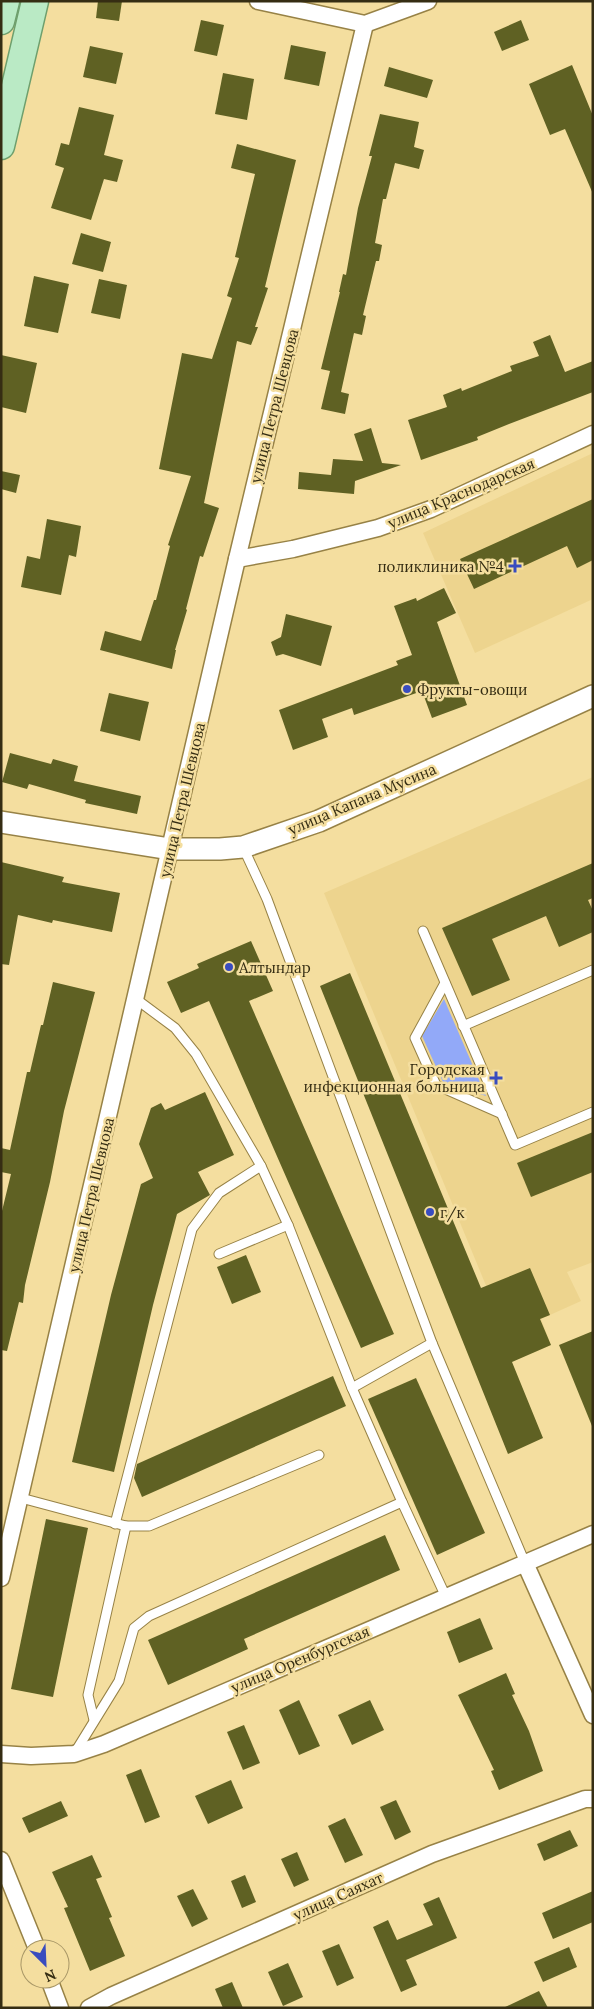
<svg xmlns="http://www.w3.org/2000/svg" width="594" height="2009" viewBox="0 0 594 2009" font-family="Lora,serif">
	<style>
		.built { fill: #edd48e }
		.green { fill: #92a9f8 }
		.building { fill: #5f6123 }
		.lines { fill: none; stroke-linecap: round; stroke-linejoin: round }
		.service-casing { stroke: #978246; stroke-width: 11 }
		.minor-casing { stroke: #978246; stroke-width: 19 }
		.tertiary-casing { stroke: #978246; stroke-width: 24 }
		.primary-casing { stroke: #6e9f6d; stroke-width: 29 }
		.service { stroke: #fff; stroke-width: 9 }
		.minor { stroke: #fff; stroke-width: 16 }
		.tertiary { stroke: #fff; stroke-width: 21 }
		.primary { stroke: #baeac5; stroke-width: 26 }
		.poi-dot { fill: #394cbf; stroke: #f4de9f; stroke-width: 2 }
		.labels { text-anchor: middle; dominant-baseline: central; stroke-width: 5; stroke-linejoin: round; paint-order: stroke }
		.street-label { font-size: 15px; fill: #352d13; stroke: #f4de9f }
		.poi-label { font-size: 15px; fill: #352d13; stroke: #f4de9f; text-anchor: start }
	</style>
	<rect width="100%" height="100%" fill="#f4de9f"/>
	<g class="built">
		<polygon points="593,453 593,599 475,653 423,533"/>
		<polygon points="593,777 593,1262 567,1272 581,1301 541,1319 551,1345 533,1353 506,1334 324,893"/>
	</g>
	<polygon class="green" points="444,999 486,1096 443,1082 422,1036"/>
	<g class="building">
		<polygon points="98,1 122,1 119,21 96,18"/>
		<polygon points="201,20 224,25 217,56 194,51"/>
		<polygon points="521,20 529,40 502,51 494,32"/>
		<polygon points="291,45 326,52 319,86 284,79"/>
		<polygon points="90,46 123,53 116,84 83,77"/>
		<polygon points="572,65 593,116 593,194 565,129 550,135 529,84"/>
		<polygon points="389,67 433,80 427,98 384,86"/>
		<polygon points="223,73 254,79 247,120 215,114"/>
		<polygon points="79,107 114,115 104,155 123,160 117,182 104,179 91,220 51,208 64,168 55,165 61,143 69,145"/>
		<polygon points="380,114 419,122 414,147 424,150 419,169 395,163 386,199 383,199 375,243 382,245 379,261 376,261 363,315 366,316 362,335 354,333 341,392 349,394 345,414 321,409 330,371 321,369 340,292 339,292 343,274 346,275 358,208 372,156 369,156"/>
		<polygon points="237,144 296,160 265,287 268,288 255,327 258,327 251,345 237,341 204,503 219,508 203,557 200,556 186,609 187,610 175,650 176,650 172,669 100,650 105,631 141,641 154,600 156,600 170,546 168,545 191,476 159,469 182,353 212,359 232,298 227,296 239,258 235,257 255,174 231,168"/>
		<polygon points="81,233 111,242 103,272 72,264"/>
		<polygon points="34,276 69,284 58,333 24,326"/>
		<polygon points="99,279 127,285 120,319 91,313"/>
		<polygon points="550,335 565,372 593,361 593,392 509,424 477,437 478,440 421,460 408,420 447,407 443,395 461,388 462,391 512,371 510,366 539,356 533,342"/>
		<polygon points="1,355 37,363 26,413 1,407"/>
		<polygon points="371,428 382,463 401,465 355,481 354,494 298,489 299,472 331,475 333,459 363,461 354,434"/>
		<polygon points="1,471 20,475 16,493 1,489"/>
		<polygon points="593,499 593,560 577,568 567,546 474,589 460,559"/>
		<polygon points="47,519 81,526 76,557 69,555 61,595 21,587 27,556 40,559"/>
		<polygon points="444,588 456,613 437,622 467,705 432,718 422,691 354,715 352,708 322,719 328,737 293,750 279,710 398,665 396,661 412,655 394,606 416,598 417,601"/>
		<polygon points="286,614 332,626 321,666 283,654 276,656 271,642 281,637"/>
		<polygon points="109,693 149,702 140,741 100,731"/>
		<polygon points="10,753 51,764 53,759 78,766 74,781 141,796 137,814 85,803 86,800 29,784 27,789 2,782"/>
		<polygon points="1,862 64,877 62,882 120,893 112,932 53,920 52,923 18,915 9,965 1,964"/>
		<polygon points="593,863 593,898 588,900 593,911 593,932 559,947 546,916 492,939 510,980 472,996 442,928"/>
		<polygon points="251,941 273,991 249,1001 394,1334 361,1348 209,1001 181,1013 167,982 199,968 197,964"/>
		<polygon points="350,973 481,1288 530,1268 550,1315 540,1319 551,1345 512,1362 543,1438 508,1454 320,986"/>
		<polygon points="53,982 95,992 64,1111 50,1182 25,1285 23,1303 19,1302 7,1351 1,1350 1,1215 11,1174 1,1172 1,1148 10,1150 27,1072 30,1072 41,1025 43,1025"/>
		<polygon points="205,1092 234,1155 198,1172 210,1195 177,1214 153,1305 114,1472 72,1462 111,1295 141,1184 153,1178 139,1144 151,1108 161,1103 165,1110"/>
		<polygon points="593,1132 593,1172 531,1197 517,1163"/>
		<polygon points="246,1255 261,1292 232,1304 217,1267"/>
		<polygon points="593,1331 593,1426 592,1426 559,1345"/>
		<polygon points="333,1376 346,1406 142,1497 134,1478 137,1464"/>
		<polygon points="416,1378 485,1533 437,1555 368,1399"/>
		<polygon points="46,1519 88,1528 53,1697 11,1689"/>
		<polygon points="385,1535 400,1570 244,1639 248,1649 168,1685 148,1640"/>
		<polygon points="480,1618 493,1649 459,1663 447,1632"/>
		<polygon points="506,1673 515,1694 512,1695 529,1731 543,1771 499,1790 491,1771 494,1770 458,1695"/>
		<polygon points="299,1700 320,1746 299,1755 279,1710"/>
		<polygon points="370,1700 384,1730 352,1745 338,1715"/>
		<polygon points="244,1725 260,1763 243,1770 227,1732"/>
		<polygon points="141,1769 160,1817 145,1823 126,1775"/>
		<polygon points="231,1780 243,1808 208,1824 195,1796"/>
		<polygon points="396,1800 411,1832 395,1840 380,1807"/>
		<polygon points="61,1801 68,1816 29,1833 22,1818"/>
		<polygon points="345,1818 363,1855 345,1863 328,1826"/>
		<polygon points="570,1830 578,1846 544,1861 537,1844"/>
		<polygon points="297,1852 309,1880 294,1887 281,1859"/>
		<polygon points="92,1855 102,1877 96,1879 112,1917 109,1918 125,1956 90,1971 64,1908 68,1907 52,1872"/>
		<polygon points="245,1875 256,1902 242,1908 231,1881"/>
		<polygon points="193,1889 208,1919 192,1927 177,1896"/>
		<polygon points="593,1891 593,1922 553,1939 542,1913"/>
		<polygon points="439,1897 457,1938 406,1960 417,1985 401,1992 373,1927 388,1920 397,1940 433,1925 423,1904"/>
		<polygon points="339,1944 354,1978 337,1986 322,1951"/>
		<polygon points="569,1947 577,1967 543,1982 534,1962"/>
		<polygon points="288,1963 303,1997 283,2006 268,1972"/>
		<polygon points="232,1982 243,2008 223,2008 215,1989"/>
		<polygon points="539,1991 548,2008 503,2008"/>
	</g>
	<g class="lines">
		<defs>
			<g id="service">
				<polyline points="423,931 515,1145 593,1112"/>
				<polyline points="445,983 415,1038 436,1085 502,1114"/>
				<polyline points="136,999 175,1028 196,1054 261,1166 288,1225 352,1388 432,1343 267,899 243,847"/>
				<polyline points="463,1026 593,970"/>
				<polyline points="219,1254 288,1225"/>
				<polyline points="432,1343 525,1563"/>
				<polyline points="352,1388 402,1502"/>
				<polyline points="21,1498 126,1526 88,1695 94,1720"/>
				<polyline points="115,1524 192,1229 219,1193 261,1166"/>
				<polyline points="126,1526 149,1526 319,1455"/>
				<polyline points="74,1754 119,1681 134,1628 149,1616 402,1502 446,1597"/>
			</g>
			<g id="minor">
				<polyline points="258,1 365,24 428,1"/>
				<polyline points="237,559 293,549 378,528 431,509 593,434"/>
				<polyline points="525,1563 593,1715"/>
				<polyline points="1,1578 237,559 365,24"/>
				<polyline points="1,1754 31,1756 74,1754 104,1744 593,1534"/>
				<polyline points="1,1860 37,1949"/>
				<polyline points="49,1979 60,2008"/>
				<polyline points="89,2008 111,1996 432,1854 585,1799 593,1799"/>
			</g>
			<polyline id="tertiary" points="1,822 170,849 220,849 243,847 319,821 593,696"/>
			<g id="primary">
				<polyline points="1,21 6,1"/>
				<polyline points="1,146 35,1"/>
			</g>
		</defs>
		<use href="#service" class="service-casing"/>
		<use href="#minor" class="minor-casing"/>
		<use href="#tertiary" class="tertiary-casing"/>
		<use href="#primary" class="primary-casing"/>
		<use href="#service" class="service"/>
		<use href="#minor" class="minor"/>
		<use href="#tertiary" class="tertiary"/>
		<use href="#primary" class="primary"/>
	</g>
	<g class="poi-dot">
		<path d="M512.5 558.5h5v5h5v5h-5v5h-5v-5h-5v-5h5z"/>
		<circle cx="407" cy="689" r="5"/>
		<circle cx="229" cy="967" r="5"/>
		<path d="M493.5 1070.5h5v5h5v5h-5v5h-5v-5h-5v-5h5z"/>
		<circle cx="430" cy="1212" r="5"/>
	</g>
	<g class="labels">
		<g class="street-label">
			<text transform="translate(274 406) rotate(-76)">улица Петра Шевцова</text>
			<text transform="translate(461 493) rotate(-23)">улица Краснодарская</text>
			<text transform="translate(362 799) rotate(-23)">улица Капана Мусина</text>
			<text transform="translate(182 800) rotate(-77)">улица Петра Шевцова</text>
			<text transform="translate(91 1195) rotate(-77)">улица Петра Шевцова</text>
			<text transform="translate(300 1659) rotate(-23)">улица Оренбургская</text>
			<text transform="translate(338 1896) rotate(-24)">улица Саяхат</text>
		</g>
		<g class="poi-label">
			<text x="504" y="566" text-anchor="end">поликлиника №4</text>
			<text x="417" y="689">Фрукты-овощи</text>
			<text x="239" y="967">Алтындар</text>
			<text x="485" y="1069" text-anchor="end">Городская<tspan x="485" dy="17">инфекционная больница</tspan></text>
			<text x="440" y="1212">г/к</text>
		</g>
	</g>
	<rect width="594" height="2009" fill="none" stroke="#352d13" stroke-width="5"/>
	<g transform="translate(45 1964) rotate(156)"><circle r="24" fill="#f4de9f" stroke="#a89767"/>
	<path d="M0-4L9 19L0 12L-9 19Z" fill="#394cbf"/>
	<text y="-8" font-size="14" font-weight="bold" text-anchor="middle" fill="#352d13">N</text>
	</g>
</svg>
